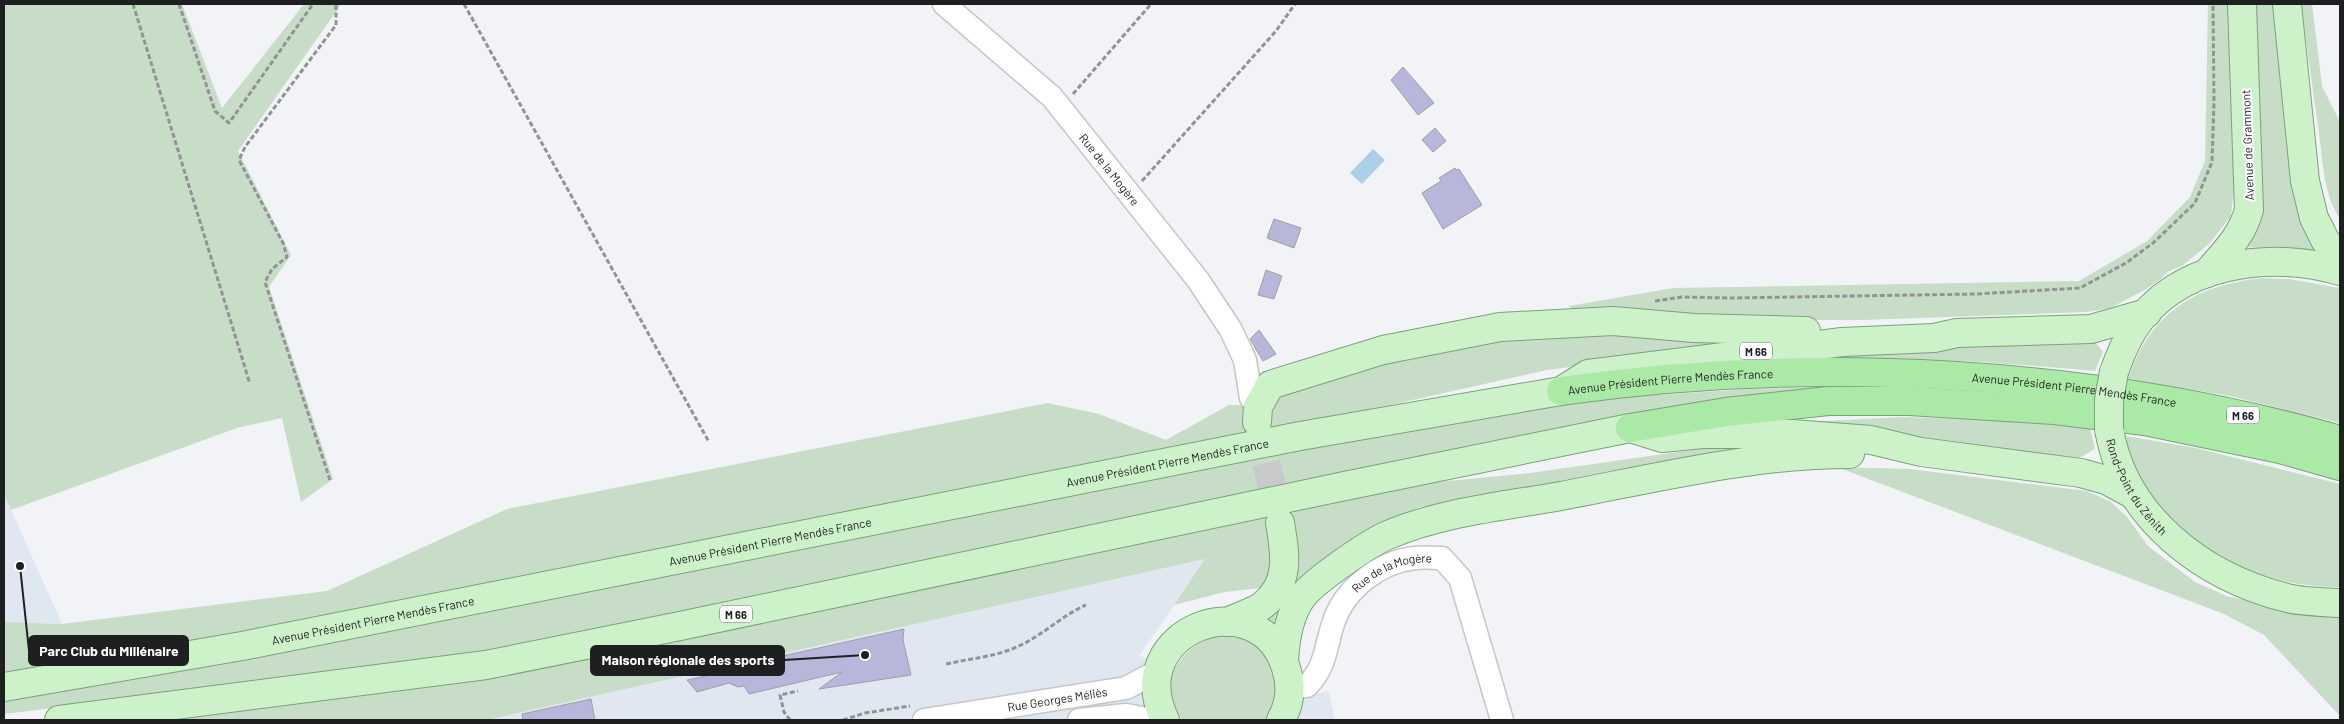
<svg xmlns="http://www.w3.org/2000/svg" width="2344" height="724" viewBox="0 0 2344 724" font-family="Barlow,sans-serif">
	<style>
		.built { fill: #e0e7f0 }
		.green { fill: #c7ddc7 }
		.water { fill: #accfe8 }
		.building { fill: #b8b6da; stroke: #9f9fa2 }
		.lines { fill: none; stroke-linecap: round; stroke-linejoin: round }
		.major-tunnel { stroke: #c7c9cb; stroke-width: 28; stroke-dasharray: 28 14; stroke-linecap: butt }
		.minor-casing { stroke: #c4c6c8; stroke-width: 25 }
		.major-casing { stroke: #7aa277; stroke-width: 30 }
		.highway-casing { stroke: #7aa277; stroke-width: 30 }
		.path { stroke: #919395; stroke-width: 3; stroke-dasharray: 5 2.5; stroke-linecap: butt }
		.minor { stroke: #fff; stroke-width: 22 }
		.major { stroke: #cdf2ca; stroke-width: 28 }
		.highway { stroke: #abe9a6; stroke-width: 28 }
		.major-bridge-casing { stroke: #7aa277; stroke-width: 30; stroke-linecap: butt }
		.major-bridge { stroke: #cdf2ca; stroke-width: 28 }
		.labels { text-anchor: middle; dominant-baseline: central; stroke-width: 4; stroke-linejoin: round; paint-order: stroke }
		.shield { fill: #fff; stroke: #626263; stroke-width: 1 }
		.shield-label { font-size: 11px; font-weight: bold; fill: #1e1f20 }
		.street-label { font-size: 12px; fill: #1e1f20; stroke: #fff }
		.leader { fill: none; stroke: #1e1f20; stroke-width: 2 }
		.callout-dot { fill: #1e1f20; stroke: #fff; stroke-width: 2 }
		.callout { fill: #1e1f20; stroke: #1e1f20; stroke-width: 2 }
		.callout-label { font-size: 14px; text-anchor: middle; font-weight: bold; fill: #fff }
	</style>
	<rect width="100%" height="100%" fill="#f1f3f6"/>
	<g class="built">
		<polygon points="4,494 11,510 62,624 4,622"/>
		<polygon points="1206,559 1139,656 1176,666 1172,679 1180,717 1183,720 487,720"/>
		<polygon points="1329,691 1335,720 1265,720 1275,703"/>
	</g>
	<g class="green">
		<polygon points="4,4 182,4 222,108 304,4 338,4 340,6 238,151 291,255 269,287 333,479 301,502 282,418 237,428 11,510 4,494"/>
		<polygon points="2208,4 2229,4 2234,189 2231,216 2210,243 2182,266 2167,272 2160,280 2141,292 2110,308 2088,312 1863,320 1703,320 1625,311 1572,309 1569,306 1673,288 2079,281 2147,241 2190,197 2205,161"/>
		<path d="M2252,4H2281L2324,254C2308,251 2292,247 2276,247C2264,247 2255,249 2244,246Z"/>
		<path d="M2301,4H2312L2322,86L2340,122V219C2322,191 2323,158 2318,126C2312,85 2307,45 2301,4Z"/>
		<path d="M2262,278L2289,279L2340,288V423L2230,396L2128,379C2150,313 2195,285 2262,278Z"/>
		<polygon points="1613,330 1763,342 1547,370 1332,418 372,608 4,675 4,622 62,624 327,591 507,509 1048,403 1099,414 1166,440 1229,405 1244,405 1266,413 1278,389 1336,373 1521,332"/>
		<path d="M2093,339L2103,352L2095,371C1997,362 1899,356 1801,358L1862,349Z"/>
		<polygon points="1833,387 1832,392 1775,396 1603,419 595,636 275,681 4,714 4,697 1254,458 1592,399 1752,389"/>
		<polygon points="1903,417 1992,420 2090,428 2095,449 2078,459 1788,423"/>
		<path d="M2125,436L2196,448L2340,484V587C2245,588 2147,532 2125,436Z"/>
		<polygon points="1727,445 1729,457 1420,507 1359,537 1276,628 1262,617 1272,564 1261,588 1225,592 1174,605 1205,559 487,720 174,720 395,688 1417,484 1530,473"/>
		<polygon points="1837,467 1910,469 2087,491 2111,502 2127,517 2148,546 2195,582 2229,597 2340,617 2340,716 2264,635 2224,614"/>
		<path d="M1217,635C1230,635 1243,636 1254,644C1279,660 1283,698 1265,720H1183C1154,687 1179,646 1217,635Z"/>
	</g>
	<polygon class="water" points="1373,149 1385,160 1362,184 1350,173"/>
	<g class="building">
		<polygon points="1403,67 1434,103 1418,115 1391,80"/>
		<polygon points="1435,128 1446,141 1433,152 1422,140"/>
		<polygon points="1455,168 1456,170 1459,169 1482,205 1443,229 1422,193 1441,181 1439,178"/>
		<polygon points="1274,219 1301,228 1294,248 1267,238"/>
		<polygon points="1266,270 1282,276 1274,299 1258,295"/>
		<polygon points="1259,330 1276,354 1263,361 1250,339"/>
		<polygon points="904,629 903,640 911,675 819,689 842,672 749,694 744,686 738,687 729,683 697,692 687,680 724,672 724,669"/>
		<polygon points="591,699 595,720 523,720 522,714"/>
	</g>
	<g class="lines">
		<polyline class="major-tunnel" points="1257,422 1280,523"/>
		<defs>
			<g id="minor">
				<path id="s1" d="M944,4L1052,97L1198,280L1231,330L1245,360L1251,398L1258,407"/>
				<path id="s2" d="M1290,687L1307,686C1326,666 1325,649 1333,624C1344,589 1379,562 1415,558C1424,557 1433,558 1442,558L1460,578L1502,720"/>
				<path id="s3" d="M924,720L1126,688L1158,671"/>
				<polyline points="1079,720 1126,715 1151,720"/>
			</g>
			<g id="major">
				<polyline points="2287,4 2305,181 2314,218 2325,240 2340,258"/>
				<path d="M2207,273C2224,253 2242,236 2249,210L2242,4"/>
				<path d="M2114,372C2119,358 2125,343 2133,330C2175,263 2270,250 2340,271"/>
				<polyline points="1257,422 1258,407 1270,385 1383,350 1500,327 1613,321 1694,328 1806,331"/>
				<path id="s4" d="M2109,429C2124,518 2203,577 2287,598C2304,602 2323,602 2340,603"/>
				<path d="M1228,622C1239,616 1254,612 1263,605C1291,583 1285,553 1280,523"/>
				<path d="M1284,662C1285,640 1289,615 1302,597C1314,581 1369,543 1388,535C1442,512 1504,506 1561,496C1656,478 1753,454 1850,454"/>
				<path id="s5" d="M4,687L242,646L1300,436L1561,391L1588,374L1842,342L1934,338L1957,333L2091,329L2147,313"/>
				<polyline points="59,720 486,665 680,626 1340,487 1630,428 1662,438 1703,434 1792,434 1871,440 1921,452 2081,473 2106,480 2134,495"/>
				<path d="M1165,720C1121,630 1259,579 1286,668C1292,686 1290,704 1281,720"/>
			</g>
			<g id="highway">
				<path id="s6" d="M1561,391C1813,355 2095,370 2340,440"/>
				<polyline points="1630,428 1726,412 1828,401 1909,401 2054,410 2145,421 2280,449 2340,466"/>
			</g>
		</defs>
		<use href="#minor" class="minor-casing"/>
		<use href="#major" class="major-casing"/>
		<use href="#highway" class="highway-casing"/>
		<g class="path">
			<polyline points="133,4 250,384"/>
			<polyline points="179,4 215,111 229,123 313,4"/>
			<polyline points="464,4 709,442"/>
			<polyline points="1073,94 1151,4"/>
			<polyline points="1142,181 1276,31 1295,4"/>
			<polyline points="1655,301 1682,297 1730,298 1976,294 2080,288 2126,263 2153,243 2195,203 2212,162 2214,101 2213,4"/>
			<polyline points="330,480 265,282 272,269 287,257 283,243 239,160 245,147 336,25 336,4"/>
			<path d="M946,664C972,658 997,657 1021,645C1044,634 1063,615 1086,605"/>
			<polyline points="790,720 784,712 780,695 798,691"/>
			<polyline points="843,720 865,713 910,706"/>
		</g>
		<use href="#minor" class="minor"/>
		<use href="#major" class="major"/>
		<use href="#highway" class="highway"/>
		<defs>
			<polyline id="major-bridge" points="2109,429 2109,400 2114,372"/>
		</defs>
		<use href="#major-bridge" class="major-bridge-casing"/>
		<use href="#major-bridge" class="major-bridge"/>
	</g>
	<g class="labels">
		<g class="shield">
			<rect x="1740" y="342.5" width="32" height="17" rx="4"/>
			<rect x="2227" y="406.5" width="32" height="17" rx="4"/>
			<rect x="720" y="605.5" width="32" height="17" rx="4"/>
		</g>
		<g class="shield-label">
			<text x="1756" y="351">M 66</text>
			<text x="2243" y="415">M 66</text>
			<text x="736" y="614">M 66</text>
		</g>
		<g class="street-label">
			<text transform="translate(2247 145) rotate(-92)">Avenue de Grammont</text>
			<text stroke="none"><textPath href="#s1" startOffset="235">Rue de la Mogère</textPath></text>
			<text stroke="none"><textPath href="#s6" startOffset="110">Avenue Président Pierre Mendès France</textPath></text>
			<text stroke="none"><textPath href="#s6" startOffset="515">Avenue Président Pierre Mendès France</textPath></text>
			<text stroke="none"><textPath href="#s5" startOffset="1185">Avenue Président Pierre Mendès France</textPath></text>
			<text stroke="none"><textPath href="#s4" startOffset="65">Rond-Point du Zénith</textPath></text>
			<text stroke="none"><textPath href="#s5" startOffset="780">Avenue Président Pierre Mendès France</textPath></text>
			<text stroke="none"><textPath href="#s2" startOffset="169">Rue de la Mogère</textPath></text>
			<text stroke="none"><textPath href="#s5" startOffset="375">Avenue Président Pierre Mendès France</textPath></text>
			<text stroke="none"><textPath href="#s3" startOffset="135">Rue Georges Méliès</textPath></text>
		</g>
	</g>
	<path class="leader" d="M20 566L29 651M865 655L784 660"/>
	<g class="callout-dot">
		<circle cx="20" cy="566" r="5"/>
		<circle cx="865" cy="655" r="5"/>
	</g>
	<g class="callout">
		<rect x="29" y="636" width="159" height="29" rx="5"/>
		<rect x="591" y="646" width="193" height="29" rx="5"/>
	</g>
	<g class="callout-label">
		<text x="109" y="656">Parc Club du Millénaire</text>
		<text x="688" y="665">Maison régionale des sports</text>
	</g>
	<rect width="2344" height="724" fill="none" stroke="#1e1f20" stroke-width="10"/>
</svg>
